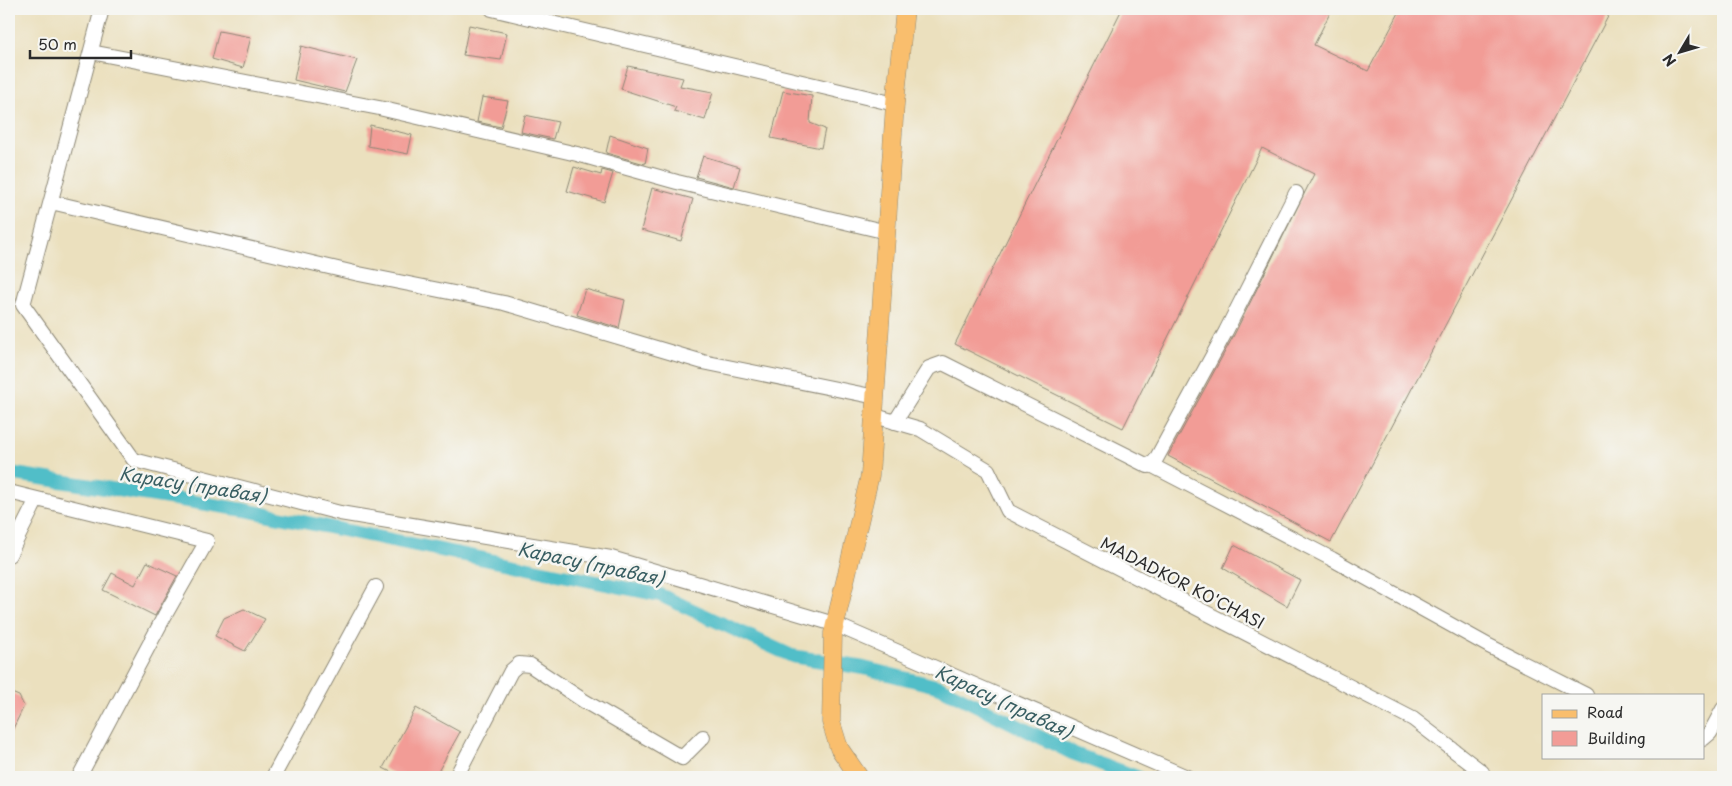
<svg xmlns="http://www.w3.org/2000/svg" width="1732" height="786" viewBox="0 0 1732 786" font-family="'Playpen Sans',sans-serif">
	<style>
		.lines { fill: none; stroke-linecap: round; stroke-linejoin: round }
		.canal { stroke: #51bec8; stroke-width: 14 }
		.building { fill: #f29c96 }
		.minor-casing { stroke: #8b8674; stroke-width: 16 }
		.major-casing { stroke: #8b8674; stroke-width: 19 }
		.minor { stroke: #fff; stroke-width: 14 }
		.major { stroke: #f9be6d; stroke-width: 18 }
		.labels { text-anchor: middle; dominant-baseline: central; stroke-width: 5; stroke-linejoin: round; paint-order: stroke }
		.street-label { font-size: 16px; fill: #2b2b2b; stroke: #f6f6f2 }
		.water-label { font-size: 18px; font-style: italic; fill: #385e62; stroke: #f6f6f2 }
	</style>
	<rect width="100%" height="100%" fill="#f6f6f2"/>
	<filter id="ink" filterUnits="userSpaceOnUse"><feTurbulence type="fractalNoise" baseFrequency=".02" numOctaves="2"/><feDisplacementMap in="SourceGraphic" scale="10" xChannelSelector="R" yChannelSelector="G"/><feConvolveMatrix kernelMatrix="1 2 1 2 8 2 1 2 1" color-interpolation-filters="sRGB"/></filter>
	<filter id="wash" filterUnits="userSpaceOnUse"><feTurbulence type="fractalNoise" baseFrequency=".0096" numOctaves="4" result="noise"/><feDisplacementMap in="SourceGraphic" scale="20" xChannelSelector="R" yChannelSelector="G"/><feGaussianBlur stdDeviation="1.12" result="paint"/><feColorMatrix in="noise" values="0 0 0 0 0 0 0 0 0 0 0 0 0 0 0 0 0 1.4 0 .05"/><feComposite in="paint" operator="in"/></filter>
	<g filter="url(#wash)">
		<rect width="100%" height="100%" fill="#ebe0be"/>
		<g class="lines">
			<polyline class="canal" points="9,473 245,510 660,595 792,656 864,668 940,687 1072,753 1137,777"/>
		</g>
		<g id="blocks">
			<g class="building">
				<polygon points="1122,9 1332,9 1314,45 1368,71 1401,9 1612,9 1331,542 1168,456 1234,335 1314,174 1262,148 1123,428 955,344"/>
				<polygon points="469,25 507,33 501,60 463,55"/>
				<polygon points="219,31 251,37 243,68 212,59"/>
				<polygon points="301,46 357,60 345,92 294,80"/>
				<polygon points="628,66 683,78 680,86 713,92 705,120 674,111 676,107 621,89"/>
				<polygon points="783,91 812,96 810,123 825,129 821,148 771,138"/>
				<polygon points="482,97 508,101 501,127 477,122"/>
				<polygon points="525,115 558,122 553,139 521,132"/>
				<polygon points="370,125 412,135 408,154 368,146"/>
				<polygon points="610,135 648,148 645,164 606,153"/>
				<polygon points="703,156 740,167 734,187 696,177"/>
				<polygon points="574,167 601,175 602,170 613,173 604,202 567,191"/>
				<polygon points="652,188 693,199 681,241 641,230"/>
				<polygon points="585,289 625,300 619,328 577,315"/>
				<polygon points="1234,545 1300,580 1287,606 1223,568"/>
				<polygon points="147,562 177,576 155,616 103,590 112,573 135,585"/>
				<polygon points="244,609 265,619 245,651 215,636 224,618"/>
				<polygon points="9,692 19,696 24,706 9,737"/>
				<polygon points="416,708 460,732 435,777 401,777 383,768"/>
			</g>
		</g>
	</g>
	<g filter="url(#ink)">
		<use href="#blocks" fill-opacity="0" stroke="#8b8674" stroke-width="1"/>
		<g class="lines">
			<defs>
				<g id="minor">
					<polyline points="102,9 23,305 134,460 340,513 611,558 834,624 1187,777"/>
					<polyline points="492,9 895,104"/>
					<polyline points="91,52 379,108 577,154 677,182 887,232"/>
					<polyline points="51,202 359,274 504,303 703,362 876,397"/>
					<polyline points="875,416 920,429 988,470 1008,511 1413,719 1482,772 1478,777"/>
					<polyline points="895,422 929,368 943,363 1148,466 1155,461 1226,331 1296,193"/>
					<polyline points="1151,465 1332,559 1489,646 1586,695"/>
					<polyline points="9,492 207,541 165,615 79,777"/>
					<polyline points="9,555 36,501"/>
					<polyline points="1703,739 1710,733 1723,709"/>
					<polyline points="273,777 376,587"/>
					<polyline points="456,777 511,671 519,664 530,665 584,701 682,758 703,737"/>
				</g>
				<polyline id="major" points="859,777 839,748 831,722 833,633 870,475 895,104 905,9"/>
			</defs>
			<use href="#minor" class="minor-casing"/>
			<use href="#major" class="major-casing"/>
			<use href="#minor" class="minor"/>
			<use href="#major" class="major"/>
		</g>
	</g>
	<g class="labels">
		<g class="street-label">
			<text transform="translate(1183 582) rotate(27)">MADADKOR KO'CHASI</text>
		</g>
		<g class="water-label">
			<text transform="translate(193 484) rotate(9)">Карасу (правая)</text>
			<text transform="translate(591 563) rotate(12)">Карасу (правая)</text>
			<text transform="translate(1004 701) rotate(25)">Карасу (правая)</text>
		</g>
	</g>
	<rect width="1732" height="786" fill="none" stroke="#f6f6f2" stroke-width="30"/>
	<rect x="1542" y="694" width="162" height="65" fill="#f6f6f2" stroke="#a5a5a2"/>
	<rect x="1552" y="710" width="25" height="8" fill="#f9be6d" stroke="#a5a5a2"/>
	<text x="1587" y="718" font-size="15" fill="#2b2b2b">Road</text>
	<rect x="1552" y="731" width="25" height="15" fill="#f29c96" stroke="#a5a5a2"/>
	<text x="1587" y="744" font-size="15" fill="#2b2b2b">Building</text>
	<g transform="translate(1680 52) rotate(232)" stroke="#f6f6f2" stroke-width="4" paint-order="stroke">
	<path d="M0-4L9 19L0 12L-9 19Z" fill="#2b2b2b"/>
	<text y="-8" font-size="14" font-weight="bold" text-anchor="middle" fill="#2b2b2b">N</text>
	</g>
	<path d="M30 50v8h101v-8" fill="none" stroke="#2b2b2b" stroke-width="2.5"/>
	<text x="38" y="50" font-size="15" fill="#2b2b2b" stroke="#f6f6f2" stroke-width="4" paint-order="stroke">50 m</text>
</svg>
